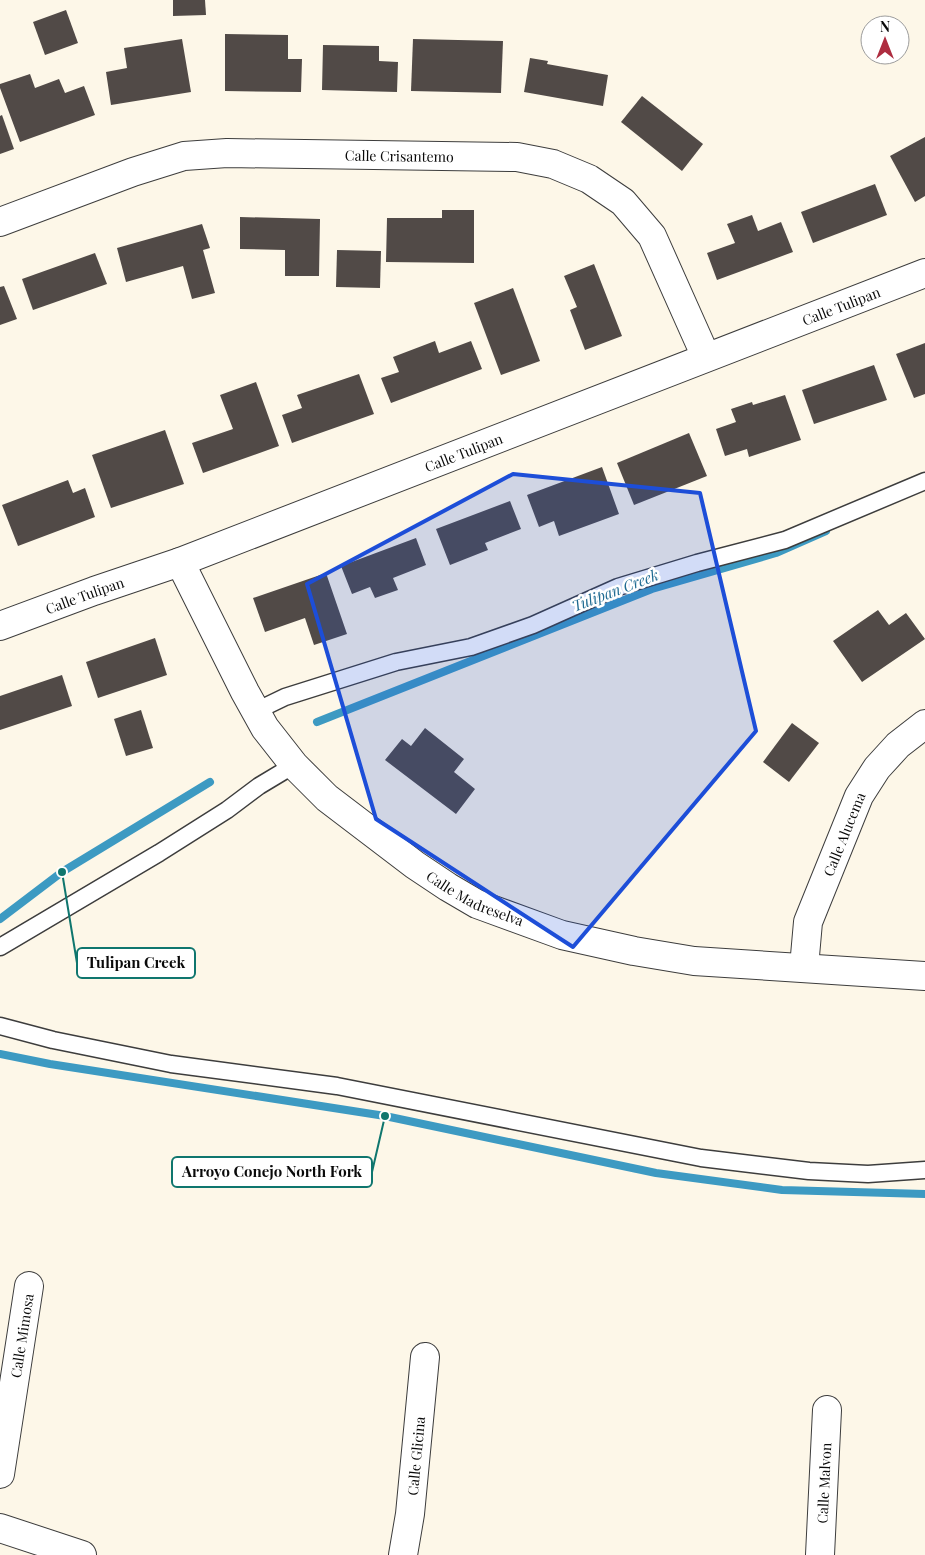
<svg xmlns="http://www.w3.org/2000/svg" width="925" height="1555" viewBox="0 0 925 1555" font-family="'Playfair Display',serif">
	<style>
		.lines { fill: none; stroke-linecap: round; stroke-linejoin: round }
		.stream { stroke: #3d9ac2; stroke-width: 8 }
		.building { fill: #514a47 }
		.lane-casing { stroke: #3d3d3d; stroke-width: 19 }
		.street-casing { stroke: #3d3d3d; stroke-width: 30 }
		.lane { stroke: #fff; stroke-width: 16 }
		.street { stroke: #fff; stroke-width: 28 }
		.marked { fill: #1d4ed8; fill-opacity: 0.2; stroke: #1d4ed8; stroke-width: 4; stroke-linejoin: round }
		.labels { text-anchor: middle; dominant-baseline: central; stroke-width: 5; stroke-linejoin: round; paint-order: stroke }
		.street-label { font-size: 14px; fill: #0a0a0a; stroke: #fff }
		.water-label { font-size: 15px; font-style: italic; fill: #1e6a91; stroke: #fff }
		.leader { fill: none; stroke: #0f766e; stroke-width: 2 }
		.callout-dot { fill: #0f766e; stroke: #fff; stroke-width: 2 }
		.callout { fill: #fff; stroke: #0f766e; stroke-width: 2 }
		.callout-label { font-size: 15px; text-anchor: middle; font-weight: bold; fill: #0a0a0a }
	</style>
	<rect width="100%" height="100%" fill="#fdf7e8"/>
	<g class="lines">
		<g class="stream">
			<polyline points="317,722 652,589 776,553 826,531"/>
			<polyline points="0,919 62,872 210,782"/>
			<polyline points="0,1054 50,1064 385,1116 656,1173 782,1190 925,1194"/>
		</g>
	</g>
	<g class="building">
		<polygon points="173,0 205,0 206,15 173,16"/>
		<polygon points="66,10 78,43 45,55 33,22"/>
		<polygon points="225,34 288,35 288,59 302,59 301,92 225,91"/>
		<polygon points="182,39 191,92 111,105 106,72 127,68 124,48"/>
		<polygon points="413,39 503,41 501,93 411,91"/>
		<polygon points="323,45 379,46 379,61 398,62 397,92 322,90"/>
		<polygon points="530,58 548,61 547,64 608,75 603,106 524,92"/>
		<polygon points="30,74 35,88 59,79 65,93 84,86 95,115 20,142 0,88 0,84"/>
		<polygon points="642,96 703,144 682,171 621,122"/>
		<polygon points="2,115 14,149 0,154 0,116"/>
		<polygon points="925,137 925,196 915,202 890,156"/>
		<polygon points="875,184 887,215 813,243 801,212"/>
		<polygon points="442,210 474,210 474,263 386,262 387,218 442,218"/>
		<polygon points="752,215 758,231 781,222 793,252 717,280 707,253 735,243 727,224"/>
		<polygon points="240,217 320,219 319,276 285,276 285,250 240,249"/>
		<polygon points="202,224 210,248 203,250 215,293 192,299 183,266 126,282 117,248"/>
		<polygon points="337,250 381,251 380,288 336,287"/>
		<polygon points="95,253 107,284 33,310 22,279"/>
		<polygon points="594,264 622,336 585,350 570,310 577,307 564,276"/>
		<polygon points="4,286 17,319 0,325 0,287"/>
		<polygon points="513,288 540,361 501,375 474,303"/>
		<polygon points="435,341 439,353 471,341 482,369 391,403 381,378 399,372 393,357"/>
		<polygon points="925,343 925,394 914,398 896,354"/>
		<polygon points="874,365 887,400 814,424 802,390"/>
		<polygon points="359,374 374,414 292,443 282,415 302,408 297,395"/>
		<polygon points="256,382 279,446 203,473 192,443 233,429 220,395"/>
		<polygon points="785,395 801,440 749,457 747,449 725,456 716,429 736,422 731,409 752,402 753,405"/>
		<polygon points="165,430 184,484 111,508 92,455"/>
		<polygon points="689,433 707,476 634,505 617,463"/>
		<polygon points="602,467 619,514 559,536 554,521 539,527 527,495"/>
		<polygon points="68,480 73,493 85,488 95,517 18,546 2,505"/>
		<polygon points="510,501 521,529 485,543 488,550 450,565 436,529"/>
		<polygon points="416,538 426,565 393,578 398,590 375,598 370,587 352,594 341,566"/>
		<polygon points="326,573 347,634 314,645 305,618 265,632 253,598"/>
		<polygon points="878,610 889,625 906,613 925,639 862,682 833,641"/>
		<polygon points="155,638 167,675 98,698 86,662"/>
		<polygon points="62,675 72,706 0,730 0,696"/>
		<polygon points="141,710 153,748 126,756 114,719"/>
		<polygon points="792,723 819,743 789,782 763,762"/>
		<polygon points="425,728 464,759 454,772 475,789 456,814 385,760 402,739 411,746"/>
	</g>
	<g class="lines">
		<defs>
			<g id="lane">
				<polyline points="256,711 285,697 396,662 471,647 533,625 618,587 697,563 785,540 925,481"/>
				<polyline points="0,947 159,853 227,810 259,786 294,765"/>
				<polyline points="0,1026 53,1040 171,1064 337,1086 701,1158 809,1171 868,1174 925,1170"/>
			</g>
			<g id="street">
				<path id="s1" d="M0,222L133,172L184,156L227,153L517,157L553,164L589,179L623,202L652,236L706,357"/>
				<path id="s2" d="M180,562L245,692L265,728L294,765L327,798L415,865L448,887L477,904L562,935L634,951L694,961L925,976"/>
				<path id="s3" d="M0,626L94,591L180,562L925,273"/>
				<path id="s4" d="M804,967L808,922L859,796L877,768L898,745L925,724"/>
				<path id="s5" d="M0,1474L29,1286"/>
				<polyline points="0,1528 82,1555"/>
				<path id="s6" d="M403,1555L410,1514L425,1357"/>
				<path id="s7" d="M820,1555L827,1410"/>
			</g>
		</defs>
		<use href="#lane" class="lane-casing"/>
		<use href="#street" class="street-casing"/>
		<use href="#lane" class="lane"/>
		<use href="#street" class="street"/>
	</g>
	<path class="marked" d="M513,474L700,493L756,731L573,947L376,819L307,584Z"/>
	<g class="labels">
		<g class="street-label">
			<text stroke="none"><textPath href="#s1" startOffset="411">Calle Crisantemo</textPath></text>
			<text stroke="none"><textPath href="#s3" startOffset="900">Calle Tulipan</textPath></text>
			<text stroke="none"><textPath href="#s3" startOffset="495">Calle Tulipan</textPath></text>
			<text stroke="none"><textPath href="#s3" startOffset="90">Calle Tulipan</textPath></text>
			<text stroke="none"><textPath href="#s4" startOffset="140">Calle Alucema</textPath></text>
			<text stroke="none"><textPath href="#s2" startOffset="460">Calle Madreselva</textPath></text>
			<text stroke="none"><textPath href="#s5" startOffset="140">Calle Mimosa</textPath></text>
			<text stroke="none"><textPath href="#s6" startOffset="100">Calle Glicina</textPath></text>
			<text stroke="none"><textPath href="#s7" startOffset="72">Calle Malvon</textPath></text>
		</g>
		<g class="water-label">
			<text transform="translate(615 590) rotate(-21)">Tulipan Creek</text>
		</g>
	</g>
	<path class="leader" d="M62 872L77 963M385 1116L372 1172"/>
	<g class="callout-dot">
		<circle cx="62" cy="872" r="5"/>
		<circle cx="385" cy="1116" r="5"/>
	</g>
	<g class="callout">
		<rect x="77" y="948" width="118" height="30" rx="5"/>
		<rect x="172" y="1157" width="200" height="30" rx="5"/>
	</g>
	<g class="callout-label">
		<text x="136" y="968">Tulipan Creek</text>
		<text x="272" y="1177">Arroyo Conejo North Fork</text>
	</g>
	<g transform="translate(885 40)"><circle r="24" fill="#ffffff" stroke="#9d9d9d"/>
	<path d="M0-4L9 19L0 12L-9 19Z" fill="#ae2d40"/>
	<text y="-8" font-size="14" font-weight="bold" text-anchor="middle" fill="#0a0a0a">N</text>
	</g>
</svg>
